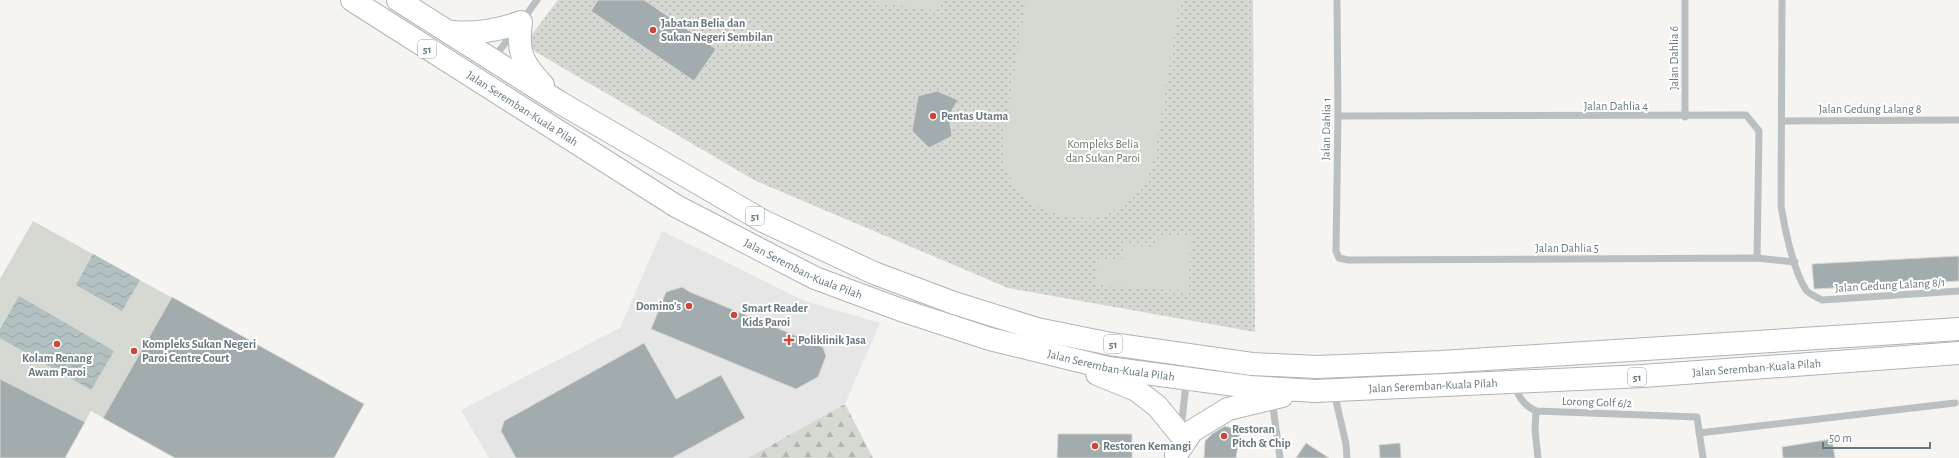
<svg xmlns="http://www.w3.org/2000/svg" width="1959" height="458" viewBox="0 0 1959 458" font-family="'Alegreya Sans',sans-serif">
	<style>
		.built { fill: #e5e6e5 }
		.grass { fill: url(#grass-dots) }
		.forest { fill: url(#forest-firs) }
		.garden { fill: #d5d9d1 }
		.water { fill: url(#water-waves) }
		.building { fill: #a2abae; stroke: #d6d6d4 }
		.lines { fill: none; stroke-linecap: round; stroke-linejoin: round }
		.highway-casing { stroke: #b0b4b6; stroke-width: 24 }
		.minor { stroke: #babfc1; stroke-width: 7 }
		.highway { stroke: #fff; stroke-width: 22 }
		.poi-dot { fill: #cd4639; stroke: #fff; stroke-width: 1.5 }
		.labels { text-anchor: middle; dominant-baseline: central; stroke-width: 4; stroke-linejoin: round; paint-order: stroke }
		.shield { fill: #fff; stroke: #95a0a5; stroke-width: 1 }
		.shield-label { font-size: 11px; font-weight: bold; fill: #67787f }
		.poi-label { font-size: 12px; font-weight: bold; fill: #67787f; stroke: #fff; text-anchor: start }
		.street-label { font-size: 12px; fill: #67787f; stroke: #fff }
		.park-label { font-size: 12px; fill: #6b7765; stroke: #fff }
	</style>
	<defs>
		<pattern id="grass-dots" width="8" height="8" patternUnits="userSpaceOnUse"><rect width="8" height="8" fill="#d5d9d1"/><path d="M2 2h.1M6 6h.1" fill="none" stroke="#b1b5af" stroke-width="1.8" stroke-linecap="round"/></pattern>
		<pattern id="forest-firs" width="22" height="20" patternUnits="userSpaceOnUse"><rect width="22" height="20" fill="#d5d9d1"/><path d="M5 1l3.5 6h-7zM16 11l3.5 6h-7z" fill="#b1b5af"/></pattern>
		<pattern id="water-waves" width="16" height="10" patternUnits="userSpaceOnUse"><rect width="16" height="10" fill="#b3c0c2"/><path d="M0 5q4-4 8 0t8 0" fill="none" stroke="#95a1a3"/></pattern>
	</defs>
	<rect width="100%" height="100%" fill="#f5f4f1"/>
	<polygon class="built" points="662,231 805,301 880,323 845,404 748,458 489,458 461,410 620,328"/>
	<polygon class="grass" points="558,0 1253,0 1255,332 1008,288 754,180 524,45"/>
	<polygon class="forest" points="845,404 873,458 748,458"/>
	<g class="garden">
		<polygon points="865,0 939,0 937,11"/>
		<polygon points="1026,0 1180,0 1154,159 1144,187 1120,208 1095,218 1066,217 1035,205 1014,185 1004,165 1003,144"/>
		<polygon points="33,221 364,404 334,458 175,458 91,411 85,422 0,458 0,279"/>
		<polygon points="1158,235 1191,237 1188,291 1096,285 1098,258 1122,260 1123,245 1157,247"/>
	</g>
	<g class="water">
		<polygon points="93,254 140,280 122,311 76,285"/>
		<polygon points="19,296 114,351 91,390 0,338 0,329"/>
	</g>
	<g class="building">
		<polygon points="598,0 644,0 716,49 694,81 591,11"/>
		<polygon points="937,91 958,100 952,110 950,123 952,136 929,148 912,131 918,96"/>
		<polygon points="1959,256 1959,281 1814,289 1812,264"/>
		<polygon points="682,287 690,292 823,347 826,356 818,377 796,389 651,329 666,292"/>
		<polygon points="172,297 364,404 334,458 175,458 103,418"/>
		<polygon points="644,343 676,399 721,375 745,418 672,458 516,458 501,431 504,421"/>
		<polygon points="0,379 85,422 65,458 0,458"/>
		<polygon points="1225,426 1240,431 1236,458 1204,458 1205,441 1212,434"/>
		<polygon points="1058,434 1132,434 1132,458 1057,458"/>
		<polygon points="1832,439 1835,458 1783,458 1782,447"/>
		<polygon points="1306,443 1329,458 1296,458"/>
		<polygon points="1400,443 1401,458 1380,458 1379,445"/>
	</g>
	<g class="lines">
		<defs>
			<g id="highway">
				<path id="s1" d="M352,0L676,206L815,278L901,310L990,339L1108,368L1250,387L1315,391L1643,376L1959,353"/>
				<polyline points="398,0 559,102 763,221 874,273 954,303 1037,329 1111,344 1252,364 1317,367 1441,362 1959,329"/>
				<path d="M449,32C475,34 497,31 521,22C517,52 522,63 543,85"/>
				<polyline points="1097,374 1136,390 1157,406 1180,434"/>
				<polyline points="1176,455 1192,431 1228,409 1282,396"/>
			</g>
		</defs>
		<use href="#highway" class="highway-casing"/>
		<g class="minor">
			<polyline points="1337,0 1338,116 1336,251 1339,258 1348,260 1757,258 1795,262"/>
			<polyline points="1685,0 1685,117"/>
			<path d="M1782,0L1781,206C1785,229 1793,270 1806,290C1809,294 1817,297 1822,300L1959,291"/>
			<polyline points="522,21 537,0"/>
			<polyline points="494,58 514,31"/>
			<polyline points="1338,116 1746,115 1759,131 1757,258"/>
			<polyline points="1782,121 1959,120"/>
			<path d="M1514,384C1519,397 1523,405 1536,411L1697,417L1703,458"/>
			<polyline points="1334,392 1346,444 1347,458"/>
			<polyline points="1272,400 1280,458"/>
			<polyline points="1536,411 1535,430 1538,458"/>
			<polyline points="1181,429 1189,357"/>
			<polyline points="1699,433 1955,403"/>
		</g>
		<use href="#highway" class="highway"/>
	</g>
	<g class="poi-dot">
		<circle cx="653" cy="30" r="4"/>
		<circle cx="933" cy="116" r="4"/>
		<circle cx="689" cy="306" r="4"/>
		<circle cx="734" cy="315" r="4"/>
		<path d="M787 334h4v4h4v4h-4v4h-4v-4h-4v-4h4z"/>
		<circle cx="57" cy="344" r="4"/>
		<circle cx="134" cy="351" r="4"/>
		<circle cx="1224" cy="436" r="4"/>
		<circle cx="1095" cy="446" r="4"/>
	</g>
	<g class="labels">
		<g class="shield">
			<rect x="418" y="40" width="18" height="18" rx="3"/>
			<rect x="746" y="207" width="18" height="18" rx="3"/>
			<rect x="1104" y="335" width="18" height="18" rx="3"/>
			<rect x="1628" y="368" width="18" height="18" rx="3"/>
		</g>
		<g class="shield-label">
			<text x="427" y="49">51</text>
			<text x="755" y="216">51</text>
			<text x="1113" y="344">51</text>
			<text x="1637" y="377">51</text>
		</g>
		<g class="poi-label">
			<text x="661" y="23">Jabatan Belia dan<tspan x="661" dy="14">Sukan Negeri Sembilan</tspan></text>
			<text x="941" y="116">Pentas Utama</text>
			<text x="681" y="306" text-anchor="end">Domino's</text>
			<text x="742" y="308">Smart Reader<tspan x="742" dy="14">Kids Paroi</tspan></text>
			<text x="798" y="340">Poliklinik Jasa</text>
			<text x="142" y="344">Kompleks Sukan Negeri<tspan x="142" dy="14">Paroi Centre Court</tspan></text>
			<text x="57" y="358" text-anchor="middle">Kolam Renang<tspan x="57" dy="14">Awam Paroi</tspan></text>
			<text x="1232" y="429">Restoran<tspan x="1232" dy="14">Pitch &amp; Chip</tspan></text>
			<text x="1103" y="446">Restoren Kemangi</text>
		</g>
		<g class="street-label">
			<text transform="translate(1674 58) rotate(-90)">Jalan Dahlia 6</text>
			<text x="1616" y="106">Jalan Dahlia 4</text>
			<text stroke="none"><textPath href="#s1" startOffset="202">Jalan Seremban-Kuala Pilah</textPath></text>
			<text x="1870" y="109">Jalan Gedung Lalang 8</text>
			<text transform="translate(1326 129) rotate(-89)">Jalan Dahlia 1</text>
			<text x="1567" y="248">Jalan Dahlia 5</text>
			<text stroke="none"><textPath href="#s1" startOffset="526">Jalan Seremban-Kuala Pilah</textPath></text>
			<text transform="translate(1890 285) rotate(-3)">Jalan Gedung Lalang 8/1</text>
			<text stroke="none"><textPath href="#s1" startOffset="850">Jalan Seremban-Kuala Pilah</textPath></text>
			<text stroke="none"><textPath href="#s1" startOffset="1498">Jalan Seremban-Kuala Pilah</textPath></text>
			<text stroke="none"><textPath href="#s1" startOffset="1174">Jalan Seremban-Kuala Pilah</textPath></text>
			<text transform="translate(1597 402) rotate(2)">Lorong Golf 6/2</text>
		</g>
		<g class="park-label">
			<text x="1103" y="144">Kompleks Belia<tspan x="1103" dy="14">dan Sukan Paroi</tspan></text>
		</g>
	</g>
	<path d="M1823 442v6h107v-6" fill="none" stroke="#67787f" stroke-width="2"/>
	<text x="1829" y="442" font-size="12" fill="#67787f" stroke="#ffffff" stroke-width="3" paint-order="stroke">50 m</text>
</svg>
